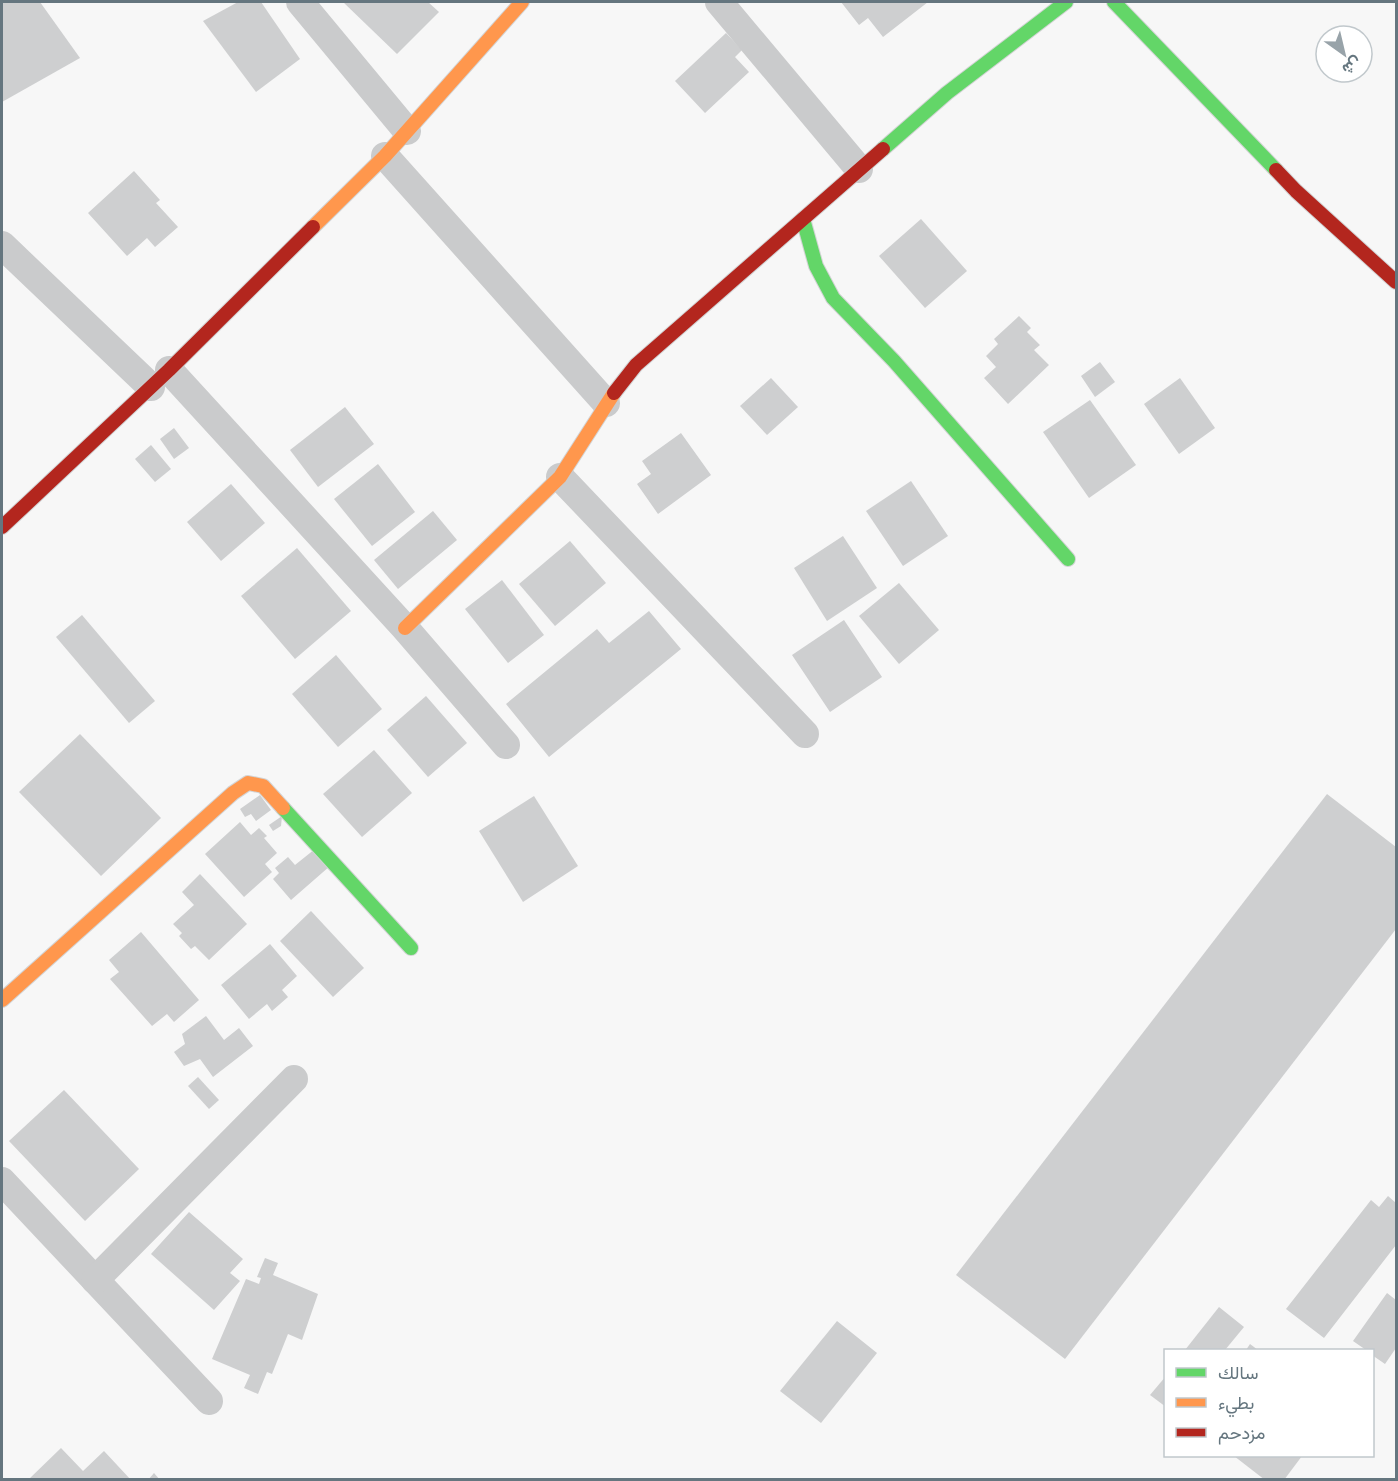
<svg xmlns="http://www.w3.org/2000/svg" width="1398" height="1481" viewBox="0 0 1398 1481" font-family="Arial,Vazirmatn,sans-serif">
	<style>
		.building { fill: #cecfd0 }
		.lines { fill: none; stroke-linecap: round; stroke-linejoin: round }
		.fast-casing { stroke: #d3d4d5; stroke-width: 16 }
		.slow-casing { stroke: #d3d4d5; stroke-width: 16 }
		.jam-casing { stroke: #d3d4d5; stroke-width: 16 }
		.street { stroke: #cacbcc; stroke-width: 28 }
		.fast { stroke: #63d668; stroke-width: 14 }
		.slow { stroke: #ff974d; stroke-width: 14 }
		.jam { stroke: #b3261e; stroke-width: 14 }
	</style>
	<rect width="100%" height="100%" fill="#f7f7f7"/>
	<g class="building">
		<polygon points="2,2 40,2 80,58 2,102"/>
		<polygon points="238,2 261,2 300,59 256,92 203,21"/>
		<polygon points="343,2 428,2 439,12 397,54"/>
		<polygon points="841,2 928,2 883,37 868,18 859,25"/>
		<polygon points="726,33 742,50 735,57 749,72 705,113 675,81"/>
		<polygon points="134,171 160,200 156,203 178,227 155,247 147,238 127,256 88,213"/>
		<polygon points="921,219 967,271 925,308 879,256"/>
		<polygon points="1019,316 1031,328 1027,332 1040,345 1034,350 1049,365 1008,404 984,378 996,367 986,356 998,344 994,339"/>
		<polygon points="1100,362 1115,382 1095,397 1081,376"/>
		<polygon points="771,378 798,407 767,435 740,406"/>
		<polygon points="1180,378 1215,428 1179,454 1144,404"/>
		<polygon points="1090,400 1136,465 1089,498 1043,432"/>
		<polygon points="345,407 374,444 318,487 290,450"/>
		<polygon points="174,428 189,448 174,459 160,439"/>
		<polygon points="681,433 711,475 658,514 637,484 651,474 642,461"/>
		<polygon points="151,445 171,469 155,482 135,459"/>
		<polygon points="378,464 415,512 372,546 334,499"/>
		<polygon points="911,481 948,536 903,566 866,511"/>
		<polygon points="231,484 265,523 221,561 187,522"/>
		<polygon points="433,511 457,540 398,589 374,560"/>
		<polygon points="843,536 877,588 827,621 794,568"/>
		<polygon points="570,541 606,583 555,626 519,584"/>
		<polygon points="297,548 351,611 295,659 241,596"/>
		<polygon points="502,580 544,635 508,663 465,609"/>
		<polygon points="899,583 939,630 899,664 859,616"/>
		<polygon points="649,611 681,649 549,757 506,704 597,629 609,643"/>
		<polygon points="82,615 155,701 129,723 56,637"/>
		<polygon points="844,620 882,677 830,712 792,655"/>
		<polygon points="336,655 382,709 338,747 292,694"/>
		<polygon points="426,696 467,743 428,777 387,730"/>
		<polygon points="80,734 161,818 101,876 19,792"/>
		<polygon points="374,750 412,793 362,837 323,794"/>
		<polygon points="1327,794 1396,847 1396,929 1065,1359 956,1275"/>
		<polygon points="260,795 271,810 256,821 251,814 245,817 240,809"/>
		<polygon points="534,796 578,866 523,902 479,831"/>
		<polygon points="282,816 281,826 273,831 269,825"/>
		<polygon points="240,822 251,835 259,828 267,836 264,838 277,853 265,864 272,872 244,897 205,854"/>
		<polygon points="315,849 330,866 291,900 273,879 279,873 275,868 288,857 295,865"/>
		<polygon points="200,874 247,924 209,960 195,946 191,949 179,936 182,933 173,924 194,905 182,892"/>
		<polygon points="311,911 364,968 333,997 280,941"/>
		<polygon points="141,932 199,1000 174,1022 167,1014 152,1026 110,979 119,972 109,960"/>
		<polygon points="270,944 297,976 282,990 288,997 272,1011 267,1004 249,1019 221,985"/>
		<polygon points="206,1016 224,1040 239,1028 253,1046 213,1077 200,1059 184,1066 174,1052 185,1044 182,1034"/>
		<polygon points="198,1077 219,1100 209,1109 188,1086"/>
		<polygon points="64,1090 139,1169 85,1221 9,1141"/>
		<polygon points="1388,1196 1396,1203 1396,1245 1324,1338 1286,1309 1371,1200 1379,1207"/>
		<polygon points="189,1212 243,1259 230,1273 240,1281 214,1310 151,1254"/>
		<polygon points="265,1258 278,1263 273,1275 318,1294 302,1340 288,1334 272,1374 267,1372 258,1394 244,1388 250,1375 212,1359 246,1279 259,1284 261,1278 257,1277"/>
		<polygon points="1387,1293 1396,1300 1396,1348 1385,1364 1372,1355 1372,1350 1366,1350 1353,1341"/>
		<polygon points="1219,1307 1244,1327 1225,1350 1185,1350"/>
		<polygon points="837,1321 877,1353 821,1423 780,1391"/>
		<polygon points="1250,1344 1258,1350 1246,1350"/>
		<polygon points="1166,1376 1166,1407 1150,1395"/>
		<polygon points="61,1448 83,1471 104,1451 131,1480 28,1480"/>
		<polygon points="1234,1456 1302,1456 1284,1480 1265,1480"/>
		<polygon points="154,1473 160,1480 148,1480"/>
	</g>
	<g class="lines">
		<defs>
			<g id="fast">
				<polyline points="1114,2 1276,170"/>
				<polyline points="883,149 947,93 1066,2"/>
				<polyline points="803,219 816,266 833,298 894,361 1068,559"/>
				<polyline points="283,808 411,948"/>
			</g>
			<g id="slow">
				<polyline points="313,227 385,156 522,2"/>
				<polyline points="405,628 560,477 614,393"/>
				<polyline points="2,1000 233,793 248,783 263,786 283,808"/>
			</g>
			<g id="jam">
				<polyline points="1276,170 1296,191 1396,282"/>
				<polyline points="614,393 636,365 883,149"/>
				<polyline points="2,527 169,370 313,227"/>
			</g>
		</defs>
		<use href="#fast" class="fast-casing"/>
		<use href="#slow" class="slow-casing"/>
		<use href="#jam" class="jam-casing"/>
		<g class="street">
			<polyline points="300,2 407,131"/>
			<polyline points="719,2 859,169"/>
			<polyline points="385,156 606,403"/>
			<polyline points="2,245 151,387"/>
			<polyline points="169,370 405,628 506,745"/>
			<polyline points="560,477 805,734"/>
			<polyline points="2,1181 209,1401"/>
			<polyline points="95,1280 294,1079"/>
		</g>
		<use href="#fast" class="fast"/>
		<use href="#slow" class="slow"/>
		<use href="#jam" class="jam"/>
	</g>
	<rect width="1398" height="1481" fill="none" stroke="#65767f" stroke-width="6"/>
	<rect x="1164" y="1349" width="210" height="108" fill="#ffffff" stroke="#c1c8cc" stroke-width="1.5"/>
	<rect x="1176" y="1368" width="30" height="9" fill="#63d668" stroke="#c1c8cc" stroke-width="1.5"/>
	<text x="1218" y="1379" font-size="18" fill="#65767f">سالك</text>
	<rect x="1176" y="1398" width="30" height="9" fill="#ff974d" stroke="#c1c8cc" stroke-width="1.5"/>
	<text x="1218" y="1409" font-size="18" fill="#65767f">بطيء</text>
	<rect x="1176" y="1428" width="30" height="9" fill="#b3261e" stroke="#c1c8cc" stroke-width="1.5"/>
	<text x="1218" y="1439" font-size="18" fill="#65767f">مزدحم</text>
	<g transform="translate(1344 54) rotate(146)"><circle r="28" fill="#ffffff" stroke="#c1c8cc" stroke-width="1.5"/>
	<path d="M0-4.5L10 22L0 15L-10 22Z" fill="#98a3a9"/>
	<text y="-9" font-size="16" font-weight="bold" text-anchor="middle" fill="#65767f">ش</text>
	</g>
</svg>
